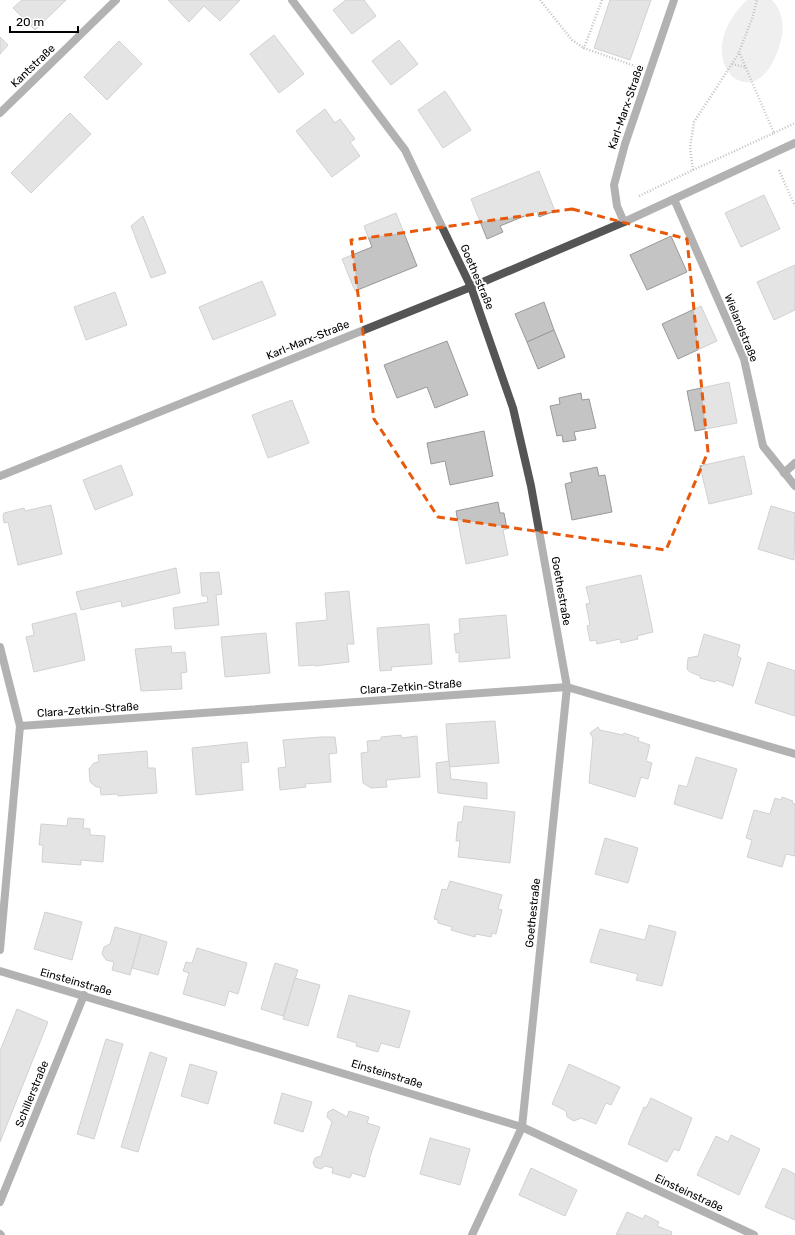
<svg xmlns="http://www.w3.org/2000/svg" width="795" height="1235" viewBox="0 0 795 1235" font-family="Rubik,sans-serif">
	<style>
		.green { fill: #dcdcdc }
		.building { fill: #c4c4c4; stroke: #999 }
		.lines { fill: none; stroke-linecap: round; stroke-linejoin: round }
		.path { stroke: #777; stroke-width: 2.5; stroke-dasharray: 1 2; stroke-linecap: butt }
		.minor { stroke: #555; stroke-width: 8 }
		.marked { fill: none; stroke: #e8590c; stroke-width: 3; stroke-dasharray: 8 5; stroke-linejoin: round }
		.labels { text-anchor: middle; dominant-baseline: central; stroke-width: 4; stroke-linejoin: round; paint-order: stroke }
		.street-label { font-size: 11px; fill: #000; stroke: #fff }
	</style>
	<rect width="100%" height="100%" fill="#fff"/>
	<path class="green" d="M747,0H772C782,10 785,25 781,40C759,128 683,61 747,0Z"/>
	<g class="building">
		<polygon points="22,0 66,0 35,30 13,8"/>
		<polygon points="168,0 240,0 220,21 204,6 189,22"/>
		<polygon points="346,0 364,0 376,16 352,34 333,10"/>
		<polygon points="610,0 651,0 630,60 594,48"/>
		<polygon points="274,35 304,74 279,93 250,54"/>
		<polygon points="0,37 8,45 0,54"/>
		<polygon points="399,40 418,64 391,85 372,61"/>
		<polygon points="119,41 142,64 107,100 84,77"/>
		<polygon points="445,91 471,130 443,148 418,110"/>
		<polygon points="325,109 335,123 340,119 355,139 350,142 360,156 332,177 296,131"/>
		<polygon points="70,113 91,134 31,193 11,173"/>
		<polygon points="539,171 555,211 539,217 537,211 500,226 503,232 487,239 471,199"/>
		<polygon points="764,195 780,229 741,247 725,213"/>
		<polygon points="396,213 417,266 355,291 342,259 372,247 364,226"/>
		<polygon points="143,216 166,273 151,278 131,226"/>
		<polygon points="671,236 687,272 647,290 630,255"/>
		<polygon points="795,265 795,310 774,320 757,282"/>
		<polygon points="262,281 276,315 213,340 199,307"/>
		<polygon points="115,292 127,325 86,340 74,307"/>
		<polygon points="544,302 554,330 527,342 515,314"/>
		<polygon points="701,306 717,341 678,359 662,324"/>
		<polygon points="554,330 565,357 538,369 527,342"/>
		<polygon points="447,341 468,395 435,408 427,387 397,398 384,365"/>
		<polygon points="729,382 737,423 695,431 687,391"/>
		<polygon points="581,393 582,400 589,399 596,428 574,432 576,440 563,442 562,435 557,436 550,406 560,404 559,398"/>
		<polygon points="292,400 309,443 268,458 252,415"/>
		<polygon points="484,431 493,476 450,485 445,461 431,464 427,443"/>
		<polygon points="744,456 752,494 709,504 700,466"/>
		<polygon points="121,465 133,495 95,510 83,480"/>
		<polygon points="597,467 599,476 605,475 612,512 572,520 565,484 572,482 570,473"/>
		<polygon points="498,502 500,513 504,513 507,529 503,530 508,555 466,564 456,511"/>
		<polygon points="51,505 62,554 18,565 8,522 4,523 3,516 4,513 24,508 25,511"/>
		<polygon points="771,506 795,513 794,560 758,549"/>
		<polygon points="176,568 180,593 122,607 121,601 81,610 76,592"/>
		<polygon points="219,572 222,594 216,595 219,625 175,629 173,608 208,602 207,596 202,596 200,573"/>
		<polygon points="641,575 653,632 637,636 638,639 621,643 620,639 597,644 596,640 590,641 587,626 590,625 586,604 590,603 586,587"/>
		<polygon points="349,591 354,644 347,644 349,662 315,666 315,665 299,666 296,623 327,620 325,593"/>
		<polygon points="76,613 85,660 34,672 26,637 34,635 32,624"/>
		<polygon points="506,615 510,658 459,662 459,652 456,653 454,634 460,633 459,619"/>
		<polygon points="429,624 432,664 391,667 392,670 380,671 377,628"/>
		<polygon points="266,633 270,673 225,677 221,637"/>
		<polygon points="704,634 740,645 737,656 741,658 733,686 716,680 715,682 700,678 700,676 690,672 687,669 688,658 698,656"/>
		<polygon points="171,646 172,653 185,652 187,672 181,673 182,689 141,691 135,649"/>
		<polygon points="768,662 795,671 795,716 755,703"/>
		<polygon points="495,721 499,763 449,767 446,724"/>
		<polygon points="598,727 600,730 623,735 624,733 639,738 638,741 650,745 646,761 652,763 648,779 641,777 635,797 589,783 593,738 590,733"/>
		<polygon points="401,735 402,738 417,736 420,777 386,780 387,787 371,788 363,783 361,753 368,752 367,741 381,740 381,737"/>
		<polygon points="321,737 335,737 337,753 329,754 331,782 305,784 306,787 280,790 278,768 286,767 283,740"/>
		<polygon points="247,742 249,762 241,763 243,790 196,795 192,748"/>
		<polygon points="147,751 148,768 155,768 157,793 118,796 118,794 101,795 100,787 96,787 90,782 89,769 94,763 99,762 98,755"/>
		<polygon points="696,757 737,769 722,819 674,804 679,785 687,787"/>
		<polygon points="449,761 451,779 487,783 487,799 438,793 436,763"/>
		<polygon points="782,797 793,801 792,803 795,804 795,856 786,854 782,867 747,857 752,840 746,838 754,810 770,814 775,798 781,800"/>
		<polygon points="464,806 515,812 510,863 458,857 460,841 456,841 458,822 462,822"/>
		<polygon points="68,818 84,819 83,828 90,829 90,835 105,836 103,862 81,860 81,865 42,862 43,845 39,845 41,824 67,826"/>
		<polygon points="605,838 638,848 628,883 595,874"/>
		<polygon points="450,881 502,895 498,909 502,910 496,934 492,933 491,937 476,934 475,937 451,930 452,927 438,923 438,920 434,919 442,889 447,890"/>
		<polygon points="45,912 82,922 72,960 34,949"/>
		<polygon points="649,925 676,932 662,986 636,980 638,974 590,962 600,929 645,940"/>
		<polygon points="115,927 141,934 130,975 112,970 114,962 106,960 102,954 104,947 110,944"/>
		<polygon points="141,934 167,942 158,975 132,968"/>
		<polygon points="197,948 247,963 238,994 229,991 225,1006 183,994 189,973 183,971 186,962 192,963"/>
		<polygon points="275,963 298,970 283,1016 261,1009"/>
		<polygon points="295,978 320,985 308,1026 283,1019"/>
		<polygon points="349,995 410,1011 399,1048 381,1043 378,1052 356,1046 357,1043 337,1037"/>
		<polygon points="17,1009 48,1022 0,1142 0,1051"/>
		<polygon points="106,1039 123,1044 94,1139 77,1134"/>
		<polygon points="150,1052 167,1058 138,1152 121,1147"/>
		<polygon points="190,1064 217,1072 208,1104 181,1096"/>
		<polygon points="569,1064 620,1087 611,1105 606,1103 596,1124 581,1118 574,1121 567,1117 566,1111 552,1104"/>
		<polygon points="282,1093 312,1102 303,1132 274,1123"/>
		<polygon points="651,1098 692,1118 679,1151 674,1149 667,1162 628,1144 644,1107 646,1108"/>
		<polygon points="333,1109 347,1117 349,1111 369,1117 367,1123 380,1127 369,1160 370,1160 365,1177 352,1173 350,1178 332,1173 333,1168 325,1166 321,1169 315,1167 313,1163 315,1158 321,1156 332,1122 327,1117 328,1112"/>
		<polygon points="731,1135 760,1149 739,1195 697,1175 716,1136 728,1142"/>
		<polygon points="430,1138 470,1149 460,1185 420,1174"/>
		<polygon points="531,1168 577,1190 565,1216 519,1195"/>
		<polygon points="783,1168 795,1174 795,1220 765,1207"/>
		<polygon points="627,1212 643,1219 645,1215 659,1222 657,1226 672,1232 671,1235 616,1235"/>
	</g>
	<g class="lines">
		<g class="path">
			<polyline points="540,0 572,40 584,48"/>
			<polyline points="602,0 584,48 635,66"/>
			<polyline points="732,64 745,67"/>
			<polyline points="774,133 795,123"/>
			<polyline points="693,170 774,133 739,52 752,19 757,0"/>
			<polyline points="779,170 795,206"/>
			<polyline points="639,196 693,170 690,147 694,122 739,53"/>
		</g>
		<g class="minor">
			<polyline points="292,0 405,150 471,287 513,408 531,486 567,687 522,1127 472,1235"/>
			<polyline points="0,113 116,0"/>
			<polyline points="674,199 744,359 763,446 795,486"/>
			<polyline points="624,222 617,206 614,185 625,144 674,0"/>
			<polyline points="784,473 795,463"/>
			<polyline points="0,476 471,287 624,222 795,143"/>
			<polyline points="0,647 20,726 0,950"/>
			<polyline points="20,726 567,687 795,754"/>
			<polyline points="0,971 522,1127 754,1235"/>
			<polyline points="0,1202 84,995"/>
			<polyline points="0,1234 1,1235"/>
		</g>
	</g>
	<path d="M0 0H795V1235H0ZM572,209L687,239L708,452L666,550L438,517L374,419L351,240Z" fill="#fff" fill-opacity=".55" fill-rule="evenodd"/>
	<path class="marked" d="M572,209L687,239L708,452L666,550L438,517L374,419L351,240Z"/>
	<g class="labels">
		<g class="street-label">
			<text transform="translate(33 66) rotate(-44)">Kantstraße</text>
			<text transform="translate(626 107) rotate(-71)">Karl-Marx-Straße</text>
			<text transform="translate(477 277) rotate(67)">Goethestraße</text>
			<text transform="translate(741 328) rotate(68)">Wielandstraße</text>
			<text transform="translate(308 340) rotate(-22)">Karl-Marx-Straße</text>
			<text transform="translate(561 591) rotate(80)">Goethestraße</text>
			<text transform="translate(411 687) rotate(-4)">Clara-Zetkin-Straße</text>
			<text transform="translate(88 710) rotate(-4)">Clara-Zetkin-Straße</text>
			<text transform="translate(533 913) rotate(-84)">Goethestraße</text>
			<text transform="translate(76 982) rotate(16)">Einsteinstraße</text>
			<text transform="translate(387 1074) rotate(17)">Einsteinstraße</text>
			<text transform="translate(32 1094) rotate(-68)">Schillerstraße</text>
			<text transform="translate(689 1193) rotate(25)">Einsteinstraße</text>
		</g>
	</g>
	<path d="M10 26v6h68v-6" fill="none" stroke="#000000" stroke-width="2"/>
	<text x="16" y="26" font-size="12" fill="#000000" stroke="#ffffff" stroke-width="3" paint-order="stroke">20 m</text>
</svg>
